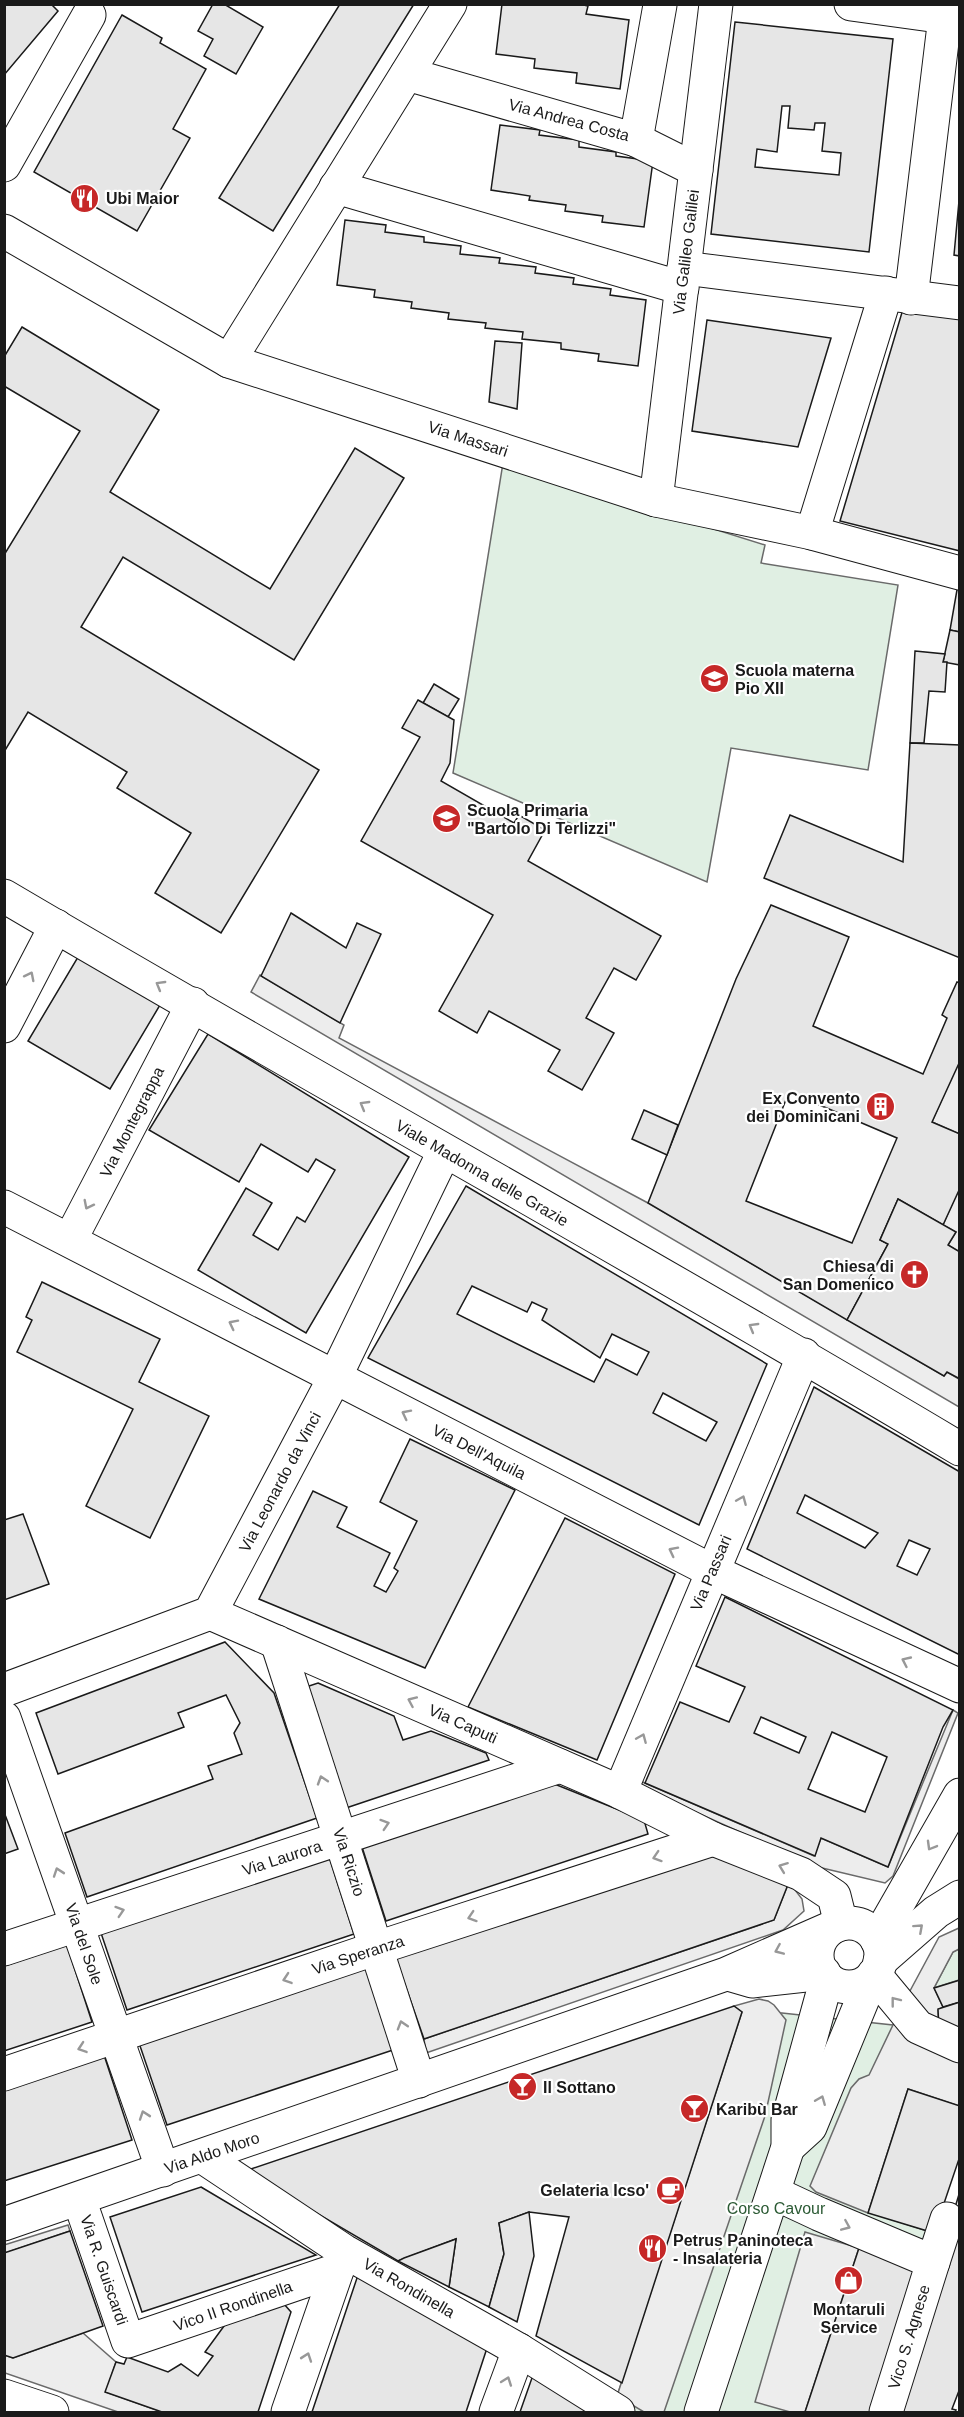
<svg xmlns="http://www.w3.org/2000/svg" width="964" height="2417" viewBox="0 0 964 2417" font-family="Helvetica,sans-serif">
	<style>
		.green { fill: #e0efe3; stroke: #6a6a6a; stroke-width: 1.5 }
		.parking { fill: #ededed; stroke: #6a6a6a; stroke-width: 1.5 }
		.building { fill: #e6e6e6; stroke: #1a1a1a; stroke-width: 1.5; fill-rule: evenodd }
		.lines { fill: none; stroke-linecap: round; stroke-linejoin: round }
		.minor-casing { stroke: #1a1a1a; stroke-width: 35 }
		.major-casing { stroke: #1a1a1a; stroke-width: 35 }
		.minor { stroke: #fff; stroke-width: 33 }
		.major { stroke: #fff; stroke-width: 33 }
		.oneway { stroke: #989898 }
		.labels { text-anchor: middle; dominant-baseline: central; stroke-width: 4.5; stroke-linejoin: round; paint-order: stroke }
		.street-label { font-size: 16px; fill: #1a1a1a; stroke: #fff }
		.poi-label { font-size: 16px; font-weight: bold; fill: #1a1a1a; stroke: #fff; text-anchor: start }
		.park-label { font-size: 16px; fill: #2b5a34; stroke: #fff }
	</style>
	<rect width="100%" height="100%" fill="#fff"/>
	<g class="green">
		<polygon points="503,463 765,545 761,563 898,585 868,770 731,748 707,882 453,773"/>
		<polygon points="959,1949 959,1980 934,1988 953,1952"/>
		<polygon points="742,2012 782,2013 939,2030 944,2101 908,2089 868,2212 934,2233 924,2269 859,2249 805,2412 612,2412"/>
	</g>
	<g class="parking">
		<polygon points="260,975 344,1025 339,1038 648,1203 944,1376 947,1372 959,1379 959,1407 251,992"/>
		<polygon points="959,1060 959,1134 932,1122"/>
		<polygon points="959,1188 959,1252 948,1245 956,1232 943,1225"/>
		<polygon points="953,1710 958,1713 893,1876 885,1883 818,1867 638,1786 638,1780 814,1856 821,1838 888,1867"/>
		<polygon points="789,1882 802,1899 804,1911 783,1930 426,2053 424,2039 774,1920"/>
		<polygon points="959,1928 959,1949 953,1952 934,1988 943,2007 938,2010 939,2030 959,2037 959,2106 908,2089 868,2213 816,2192 810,2186 851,2088 859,2079 869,2075 904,2002 939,1937"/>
		<polygon points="759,1999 768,2001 774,2005 786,2020 765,2116 664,2412 644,2412 617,2396 742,2012 734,2006"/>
		<polygon points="68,2225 70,2231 5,2253 4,2245"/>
		<polygon points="805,2232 859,2248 805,2412 790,2412 755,2402"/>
		<polygon points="83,2333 116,2362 106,2392 162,2412 118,2412 5,2373 4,2355 13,2358"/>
	</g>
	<g class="building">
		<polygon points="4,4 51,4 58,11 4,75"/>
		<polygon points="213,4 224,4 263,27 236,74 204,56 213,39 198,31"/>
		<polygon points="340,4 414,4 273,231 219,198"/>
		<polygon points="502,4 579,4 588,6 586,14 629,20 620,89 576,83 577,73 534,68 535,59 496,54"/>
		<polygon points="122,15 162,38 160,43 206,69 173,129 190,138 137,231 34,172"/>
		<path d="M735,22L893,39L869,252L711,234ZM782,106H790L788,128L814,130L815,123H825L822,151L841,153L839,175L755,167L757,149L777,152Z"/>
		<polygon points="500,125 540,130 539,135 579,140 579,147 616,152 616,156 653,161 644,227 602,222 603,216 565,211 566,205 529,200 530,196 491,190"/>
		<polygon points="960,190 960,256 954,255"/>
		<polygon points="345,220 386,225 385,232 424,237 424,242 461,246 460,254 500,258 499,263 536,267 535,273 574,278 573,284 611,289 610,295 646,300 638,366 598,361 599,354 561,349 561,343 522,339 523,332 485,328 486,323 448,319 449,313 411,308 412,302 374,297 375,290 337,285"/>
		<polygon points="903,309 960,316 960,551 840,521"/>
		<polygon points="707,320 831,338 798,447 692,431"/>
		<polygon points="22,327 159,410 110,492 270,589 355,448 404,478 294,660 123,557 81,627 319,770 221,933 155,893 191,833 117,788 127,772 28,712 4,752 4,555 80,431 4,386 4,357"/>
		<polygon points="495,341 522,343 517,409 489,402"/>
		<polygon points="958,584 960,584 960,632 950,630"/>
		<polygon points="950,630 960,632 960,665 943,662"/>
		<polygon points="915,651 945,654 943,662 947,662 945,692 929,691 924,743 910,743"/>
		<polygon points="434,684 459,699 448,717 423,703"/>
		<polygon points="418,700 454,720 450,763 441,781 514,823 519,815 545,830 528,861 661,936 636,980 614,968 586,1018 614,1033 582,1090 548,1071 560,1050 489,1011 477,1033 439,1011 493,915 361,841 420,737 402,728"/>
		<polygon points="910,743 960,745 960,958 764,878 790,815 903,862"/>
		<path d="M771,905L849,937L813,1026L923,1074L947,1018L942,1015L957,982L960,983V1061L932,1122L960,1134V1188L943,1225L898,1199L880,1240L888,1244L847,1320L648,1203L736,979ZM789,1092L897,1138L852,1243L746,1201Z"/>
		<polygon points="291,913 346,948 357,923 381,934 340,1023 261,976"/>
		<polygon points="78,957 160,1005 110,1089 28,1041"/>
		<polygon points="208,1034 409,1157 306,1333 198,1270 246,1188 272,1203 253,1235 278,1250 297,1217 305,1222 335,1170 316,1159 308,1172 261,1144 239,1182 149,1130"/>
		<polygon points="644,1110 678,1125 667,1155 632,1139"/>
		<path d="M466,1186L767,1364L699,1525L368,1358ZM472,1286L527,1312L532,1302L547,1309L542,1320L600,1358L612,1334L649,1352L637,1375L606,1359L594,1382L457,1314ZM663,1393L717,1422L706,1441L653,1413Z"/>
		<polygon points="898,1199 956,1232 948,1245 960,1252 960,1379 947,1372 944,1376 847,1320 888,1244 880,1240"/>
		<polygon points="42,1282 160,1339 139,1382 209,1416 150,1538 86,1506 133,1409 17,1352 32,1320 26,1317"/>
		<path d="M814,1387L960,1472V1655L747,1549ZM805,1495L878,1533L865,1548L797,1513ZM909,1540L930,1549L917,1575L897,1566Z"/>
		<polygon points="410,1439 515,1490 425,1668 259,1599 313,1491 347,1507 337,1527 390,1553 374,1586 386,1592 398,1571 394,1568 417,1521 380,1502"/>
		<polygon points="23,1514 49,1584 4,1600 4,1520"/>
		<polygon points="565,1518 675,1574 597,1760 468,1707"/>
		<path d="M725,1597L953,1710L943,1727L888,1867L821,1838L815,1856L645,1783L680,1702L729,1722L745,1687L696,1666ZM761,1717L806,1737L799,1753L754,1733ZM832,1732L887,1757L865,1812L808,1789Z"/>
		<polygon points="225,1642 274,1693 317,1818 87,1897 65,1833 213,1779 208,1766 242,1754 234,1733 240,1723 226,1695 178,1713 184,1727 58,1774 36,1713"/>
		<polygon points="318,1683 394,1716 403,1740 431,1731 486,1753 489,1760 346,1808 306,1687"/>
		<polygon points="552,1783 644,1820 648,1834 386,1921 362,1847"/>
		<polygon points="4,1812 18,1849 4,1854"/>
		<polygon points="709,1848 789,1882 774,1920 424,2039 395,1956"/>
		<polygon points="329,1856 354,1934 127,2010 101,1933"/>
		<polygon points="67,1945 92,2022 4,2051 4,1966"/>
		<polygon points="365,1965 393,2050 167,2125 138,2040"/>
		<polygon points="960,1980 960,2002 943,2007 934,1988"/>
		<polygon points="960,2002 960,2037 939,2030 938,2009"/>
		<polygon points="734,2006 742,2012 622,2383 536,2336 569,2217 529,2212 499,2223 504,2254 489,2307 449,2287 456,2239 398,2261 245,2171"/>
		<polygon points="103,2052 132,2140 4,2181 4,2084"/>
		<polygon points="908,2089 960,2106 960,2156 934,2233 868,2213"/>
		<polygon points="201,2187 316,2255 142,2312 110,2217"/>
		<polygon points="960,2191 960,2388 952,2409 956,2410 955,2412 893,2412"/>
		<polygon points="529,2212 534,2256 517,2322 489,2307 504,2254 499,2223"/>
		<polygon points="70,2231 103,2326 13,2358 4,2355 4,2253"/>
		<polygon points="456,2239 449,2287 398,2261 404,2258"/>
		<polygon points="859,2248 924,2269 878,2412 805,2412"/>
		<polygon points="358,2275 487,2348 466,2412 312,2412"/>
		<polygon points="284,2304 291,2312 258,2412 162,2412 105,2392 116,2362 124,2364 127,2357 168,2372 181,2364 198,2376 213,2356 205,2352 227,2322"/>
		<polygon points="533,2375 594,2412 520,2412"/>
	</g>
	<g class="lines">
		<defs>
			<g id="minor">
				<polyline points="851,4 960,19"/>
				<polyline points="407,74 636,140 660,5"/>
				<polyline points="636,140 696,170"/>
				<polyline points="4,165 89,15"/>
				<polyline points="336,187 682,288"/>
				<polyline points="4,231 229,361 656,500 812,533 960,573"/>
				<polyline points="684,268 960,303"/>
				<polyline points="911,298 945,17"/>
				<polyline points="229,361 450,4"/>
				<polyline points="656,500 716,4"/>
				<polyline points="812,533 886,293"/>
				<path d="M4,896C321,1083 644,1260 960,1449"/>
				<polyline points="4,1026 56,926"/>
				<polyline points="4,1207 712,1571 960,1686"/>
				<polyline points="70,1240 193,1004"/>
				<polyline points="210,1613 620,1792 713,1839 801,1874 834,1896 841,1924"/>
				<polyline points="277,1642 419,2081"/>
				<polyline points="4,1690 210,1613 335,1377 444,1152"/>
				<polyline points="4,1718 163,2170"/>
				<polyline points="620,1792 804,1355"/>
				<polyline points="4,1949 560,1766"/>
				<polyline points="874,1974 918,2027 960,2046"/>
				<polyline points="4,2074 377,1948 713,1839"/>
				<polyline points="203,2157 344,2251 519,2350 618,2412"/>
				<polyline points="774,2193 819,2214 933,2262 886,2412"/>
				<polyline points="79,2199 128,2341 337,2270"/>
				<polyline points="933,2262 947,2219"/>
				<polyline points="4,2396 52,2412"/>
				<polyline points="288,2412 342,2256"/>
				<polyline points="496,2412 519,2350"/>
			</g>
			<g id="major">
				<circle cx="849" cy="1955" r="32"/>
				<polyline points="877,1940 960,1795"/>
				<polyline points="880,1961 936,1912 960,1897"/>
				<polyline points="728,1974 752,1981 824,1973"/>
				<polyline points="788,2147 810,2127 871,1979"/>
				<polyline points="4,2224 726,1974 833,1927"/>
				<polyline points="701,2412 788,2147 788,2120 827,1978"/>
			</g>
		</defs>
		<use href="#minor" class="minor-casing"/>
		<use href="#major" class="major-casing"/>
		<use href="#minor" class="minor"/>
		<use href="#major" class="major"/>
	</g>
	<defs><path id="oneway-chevron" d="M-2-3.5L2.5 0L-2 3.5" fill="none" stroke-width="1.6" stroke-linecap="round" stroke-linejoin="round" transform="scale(1.5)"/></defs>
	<g class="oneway">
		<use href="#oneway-chevron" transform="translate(30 976) rotate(-63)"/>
		<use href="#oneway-chevron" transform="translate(160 985) rotate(-150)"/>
		<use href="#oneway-chevron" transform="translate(364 1105) rotate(-150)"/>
		<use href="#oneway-chevron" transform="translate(88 1205) rotate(117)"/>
		<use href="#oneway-chevron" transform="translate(233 1324) rotate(-153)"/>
		<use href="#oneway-chevron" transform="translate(753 1327) rotate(-150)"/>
		<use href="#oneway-chevron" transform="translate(406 1414) rotate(-153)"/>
		<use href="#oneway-chevron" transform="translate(742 1500) rotate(-67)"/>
		<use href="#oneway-chevron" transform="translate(673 1551) rotate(-153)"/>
		<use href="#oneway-chevron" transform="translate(906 1661) rotate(-155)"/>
		<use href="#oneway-chevron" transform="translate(412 1701) rotate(-156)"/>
		<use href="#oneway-chevron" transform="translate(642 1738) rotate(-67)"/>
		<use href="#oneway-chevron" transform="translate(322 1780) rotate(-108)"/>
		<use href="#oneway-chevron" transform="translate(385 1824) rotate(-18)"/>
		<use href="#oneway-chevron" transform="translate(931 1846) rotate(120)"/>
		<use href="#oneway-chevron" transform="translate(657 1857) rotate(162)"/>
		<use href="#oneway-chevron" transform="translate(783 1867) rotate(-159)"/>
		<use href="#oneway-chevron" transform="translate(58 1872) rotate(-109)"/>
		<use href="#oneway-chevron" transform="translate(120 1911) rotate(-18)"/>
		<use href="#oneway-chevron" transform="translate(472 1917) rotate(162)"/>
		<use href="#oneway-chevron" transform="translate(919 1928) rotate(-42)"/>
		<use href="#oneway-chevron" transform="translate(779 1950) rotate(157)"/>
		<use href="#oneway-chevron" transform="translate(287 1979) rotate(161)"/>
		<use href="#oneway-chevron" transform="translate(895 2001) rotate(-128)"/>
		<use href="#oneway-chevron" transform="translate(402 2025) rotate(-107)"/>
		<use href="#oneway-chevron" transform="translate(82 2048) rotate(161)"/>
		<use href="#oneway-chevron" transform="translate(821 2100) rotate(-68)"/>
		<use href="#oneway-chevron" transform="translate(144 2115) rotate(-109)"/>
		<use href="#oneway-chevron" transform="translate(846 2226) rotate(23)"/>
		<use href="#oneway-chevron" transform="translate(307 2357) rotate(-71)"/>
		<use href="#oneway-chevron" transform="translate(507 2381) rotate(-70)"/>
	</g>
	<defs>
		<symbol id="restaurant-disc" viewBox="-11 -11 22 22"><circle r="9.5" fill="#c62828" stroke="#fff"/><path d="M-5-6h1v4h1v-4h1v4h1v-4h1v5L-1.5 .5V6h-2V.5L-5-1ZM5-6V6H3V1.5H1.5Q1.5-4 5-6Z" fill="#fff"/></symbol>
		<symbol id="school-disc" viewBox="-11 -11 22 22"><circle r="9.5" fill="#c62828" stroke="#fff"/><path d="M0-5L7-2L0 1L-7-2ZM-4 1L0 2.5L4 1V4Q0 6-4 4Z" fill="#fff"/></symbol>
		<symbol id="building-disc" viewBox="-11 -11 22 22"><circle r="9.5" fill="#c62828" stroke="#fff"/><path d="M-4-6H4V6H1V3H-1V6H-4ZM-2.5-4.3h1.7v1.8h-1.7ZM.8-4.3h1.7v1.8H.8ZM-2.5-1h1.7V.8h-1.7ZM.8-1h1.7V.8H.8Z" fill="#fff"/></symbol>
		<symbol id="church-disc" viewBox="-11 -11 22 22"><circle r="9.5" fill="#c62828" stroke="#fff"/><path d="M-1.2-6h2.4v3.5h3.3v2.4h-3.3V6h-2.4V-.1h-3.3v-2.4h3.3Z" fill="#fff"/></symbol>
		<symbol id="bar-disc" viewBox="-11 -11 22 22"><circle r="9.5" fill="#c62828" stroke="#fff"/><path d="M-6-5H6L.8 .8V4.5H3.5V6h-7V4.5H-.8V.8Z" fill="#fff"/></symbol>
		<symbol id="cafe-disc" viewBox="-11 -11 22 22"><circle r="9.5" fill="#c62828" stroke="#fff"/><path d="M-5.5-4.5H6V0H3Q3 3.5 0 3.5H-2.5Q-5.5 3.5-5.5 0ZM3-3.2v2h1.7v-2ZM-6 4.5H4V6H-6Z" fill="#fff"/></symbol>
		<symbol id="shop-disc" viewBox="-11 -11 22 22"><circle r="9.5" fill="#c62828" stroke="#fff"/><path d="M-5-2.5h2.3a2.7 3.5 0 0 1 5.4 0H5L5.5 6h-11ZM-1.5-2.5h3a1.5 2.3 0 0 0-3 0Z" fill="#fff"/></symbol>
	</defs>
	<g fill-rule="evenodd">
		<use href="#restaurant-disc" x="68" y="182" width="33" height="33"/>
		<use href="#school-disc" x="698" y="662" width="33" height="33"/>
		<use href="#school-disc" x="430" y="802" width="33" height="33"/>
		<use href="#building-disc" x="864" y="1090" width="33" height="33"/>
		<use href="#church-disc" x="898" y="1258" width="33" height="33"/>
		<use href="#bar-disc" x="506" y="2070" width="33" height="33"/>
		<use href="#bar-disc" x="678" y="2092" width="33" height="33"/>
		<use href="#cafe-disc" x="654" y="2174" width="33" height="33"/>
		<use href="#restaurant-disc" x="636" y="2232" width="33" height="33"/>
		<use href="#shop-disc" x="832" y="2264" width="33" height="33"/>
	</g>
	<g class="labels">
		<g class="street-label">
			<text transform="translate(569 120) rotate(15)">Via Andrea Costa</text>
			<text transform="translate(686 252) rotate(-83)">Via Galileo Galilei</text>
			<text transform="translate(468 439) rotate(18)">Via Massari</text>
			<text transform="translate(132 1122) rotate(-63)">Via Montegrappa</text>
			<text transform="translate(482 1173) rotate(30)">Viale Madonna delle Grazie</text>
			<text transform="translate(479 1452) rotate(27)">Via Dell'Aquila</text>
			<text transform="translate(280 1482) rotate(-62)">Via Leonardo da Vinci</text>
			<text transform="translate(711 1573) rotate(-67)">Via Passari</text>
			<text transform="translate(463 1724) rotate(24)">Via Caputi</text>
			<text transform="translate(282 1858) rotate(-18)">Via Laurora</text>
			<text transform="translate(349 1862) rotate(72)">Via Riczio</text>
			<text transform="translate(84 1944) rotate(71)">Via del Sole</text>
			<text transform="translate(358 1955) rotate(-18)">Via Speranza</text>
			<text transform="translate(212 2153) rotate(-19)">Via Aldo Moro</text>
			<text transform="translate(104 2270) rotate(71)">Via R. Guiscardi</text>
			<text transform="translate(409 2288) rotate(30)">Via Rondinella</text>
			<text transform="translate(233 2306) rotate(-19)">Vico II Rondinella</text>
			<text transform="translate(909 2337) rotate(-73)">Vico S. Agnese</text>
		</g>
		<g class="poi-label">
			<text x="106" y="198">Ubi Maior</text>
			<text x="735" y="670">Scuola materna<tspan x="735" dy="18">Pio XII</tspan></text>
			<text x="467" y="810">Scuola Primaria<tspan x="467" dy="18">"Bartolo Di Terlizzi"</tspan></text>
			<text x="860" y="1098" text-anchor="end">Ex Convento<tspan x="860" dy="18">dei Dominicani</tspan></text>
			<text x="894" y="1266" text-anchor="end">Chiesa di<tspan x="894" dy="18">San Domenico</tspan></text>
			<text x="543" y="2087">Il Sottano</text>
			<text x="716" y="2109">Karibù Bar</text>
			<text x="649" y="2190" text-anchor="end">Gelateria Icso'</text>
			<text x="673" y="2240">Petrus Paninoteca<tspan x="673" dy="18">- Insalateria</tspan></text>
			<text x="849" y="2309" text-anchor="middle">Montaruli<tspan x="849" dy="18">Service</tspan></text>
		</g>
		<g class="park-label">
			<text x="776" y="2208">Corso Cavour</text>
		</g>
	</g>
	<rect width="964" height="2417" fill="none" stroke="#1a1a1a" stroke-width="12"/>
</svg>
